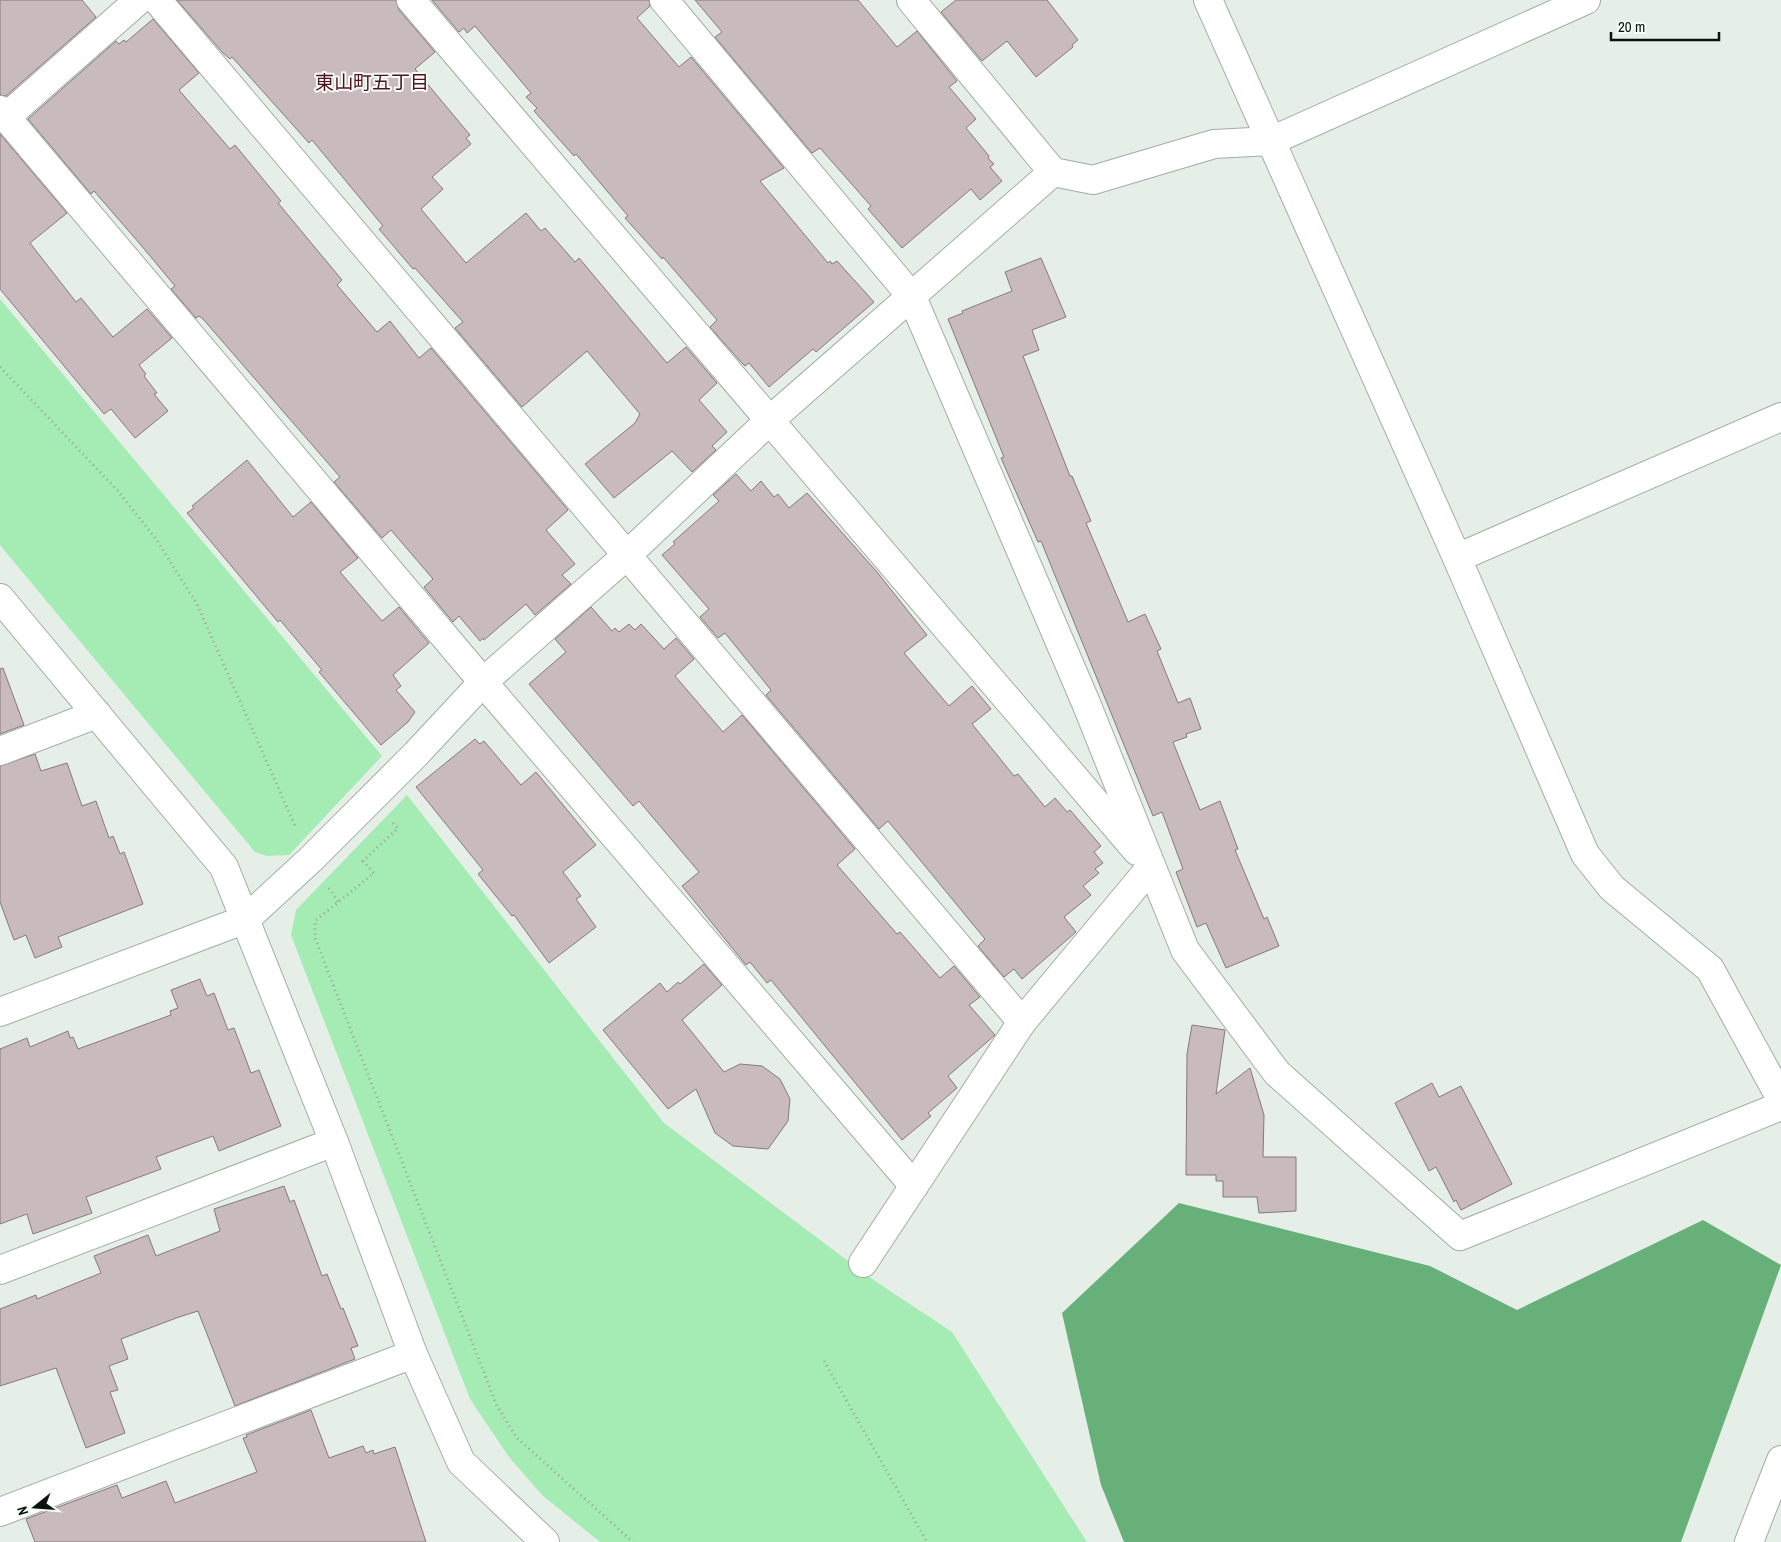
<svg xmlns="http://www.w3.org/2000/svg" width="1781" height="1542" viewBox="0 0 1781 1542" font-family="'Archivo Narrow','Noto Sans JP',sans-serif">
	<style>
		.green { fill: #a5ebb4 }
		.water { fill: #68b079 }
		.building { fill: #c9bbbd; stroke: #86797a }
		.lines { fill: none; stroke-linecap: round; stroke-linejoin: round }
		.street-casing { stroke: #a3ada5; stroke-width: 30 }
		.secondary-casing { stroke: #a3ada5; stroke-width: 30 }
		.path { stroke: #9ba39d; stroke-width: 3; stroke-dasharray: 1 4; stroke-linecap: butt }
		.street { stroke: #fff; stroke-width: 28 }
		.secondary { stroke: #fff; stroke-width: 28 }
		.labels { text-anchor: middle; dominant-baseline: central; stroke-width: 4; stroke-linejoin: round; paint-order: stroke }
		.neighbourhood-label { font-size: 19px; fill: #540f20; stroke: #f2fdf4 }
	</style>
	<rect width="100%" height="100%" fill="#e5efe7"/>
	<g class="green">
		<polygon points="0,299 382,756 289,855 267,856 255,852 0,545"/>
		<polygon points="407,795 664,1123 875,1281 952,1332 1087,1542 600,1542 542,1495 509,1457 470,1399 291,935 296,910"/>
	</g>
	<polygon class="water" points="1179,1203 1430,1266 1517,1310 1703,1220 1781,1265 1681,1542 1124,1542 1101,1485 1062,1313"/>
	<g class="building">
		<polygon points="0,0 82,0 96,17 6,96 0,95"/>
		<polygon points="177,0 396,0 399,10 435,52 415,69 470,135 466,138 471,144 432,177 443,189 421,209 466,263 526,213 541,231 545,228 575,262 579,258 667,363 686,347 717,383 699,400 727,432 712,446 716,450 692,472 672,451 614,498 585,464 635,423 640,414 587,351 522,407 455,328 463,322 415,268 413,269 379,229 383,226 312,140 309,143 232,57 230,59 223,53"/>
		<polygon points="432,0 649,0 650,6 637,18 679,67 691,57 784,168 760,181 828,263 830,261 832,264 837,261 874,302 816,352 813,349 769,387 749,363 745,366 740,361 710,327 717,320 663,257 662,259 625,218 628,216 576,154 574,156 534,111 537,108 526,97 531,93 475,26 467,33 464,28 459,32"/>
		<polygon points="695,0 858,0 897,47 917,31 957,81 949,87 976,119 966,128 989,156 988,158 994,164 990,167 1002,181 980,200 971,189 902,248 868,209 871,206 820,148 812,153 715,37 722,32"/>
		<polygon points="956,0 1047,0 1078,40 1072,45 1073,47 1036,77 1007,41 982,61 941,12"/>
		<polygon points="153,19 199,73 179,90 230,149 235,145 281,201 278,203 342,280 337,285 377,332 390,321 419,358 431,348 568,510 546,530 575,564 562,575 571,584 535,615 526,604 484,640 483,638 480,641 459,616 453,622 424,587 433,579 391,530 382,538 334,482 340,477 203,319 199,316 196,318 171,289 175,286 140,244 94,191 91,194 28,119 116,41 119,44 124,40 126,42"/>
		<polygon points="0,134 67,213 30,243 76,302 81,298 113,337 147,309 172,338 139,365 146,374 144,376 157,393 154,394 168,411 135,438 111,409 104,414 0,289"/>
		<polygon points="1041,258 1066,317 1032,330 1039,350 1023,356 1070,476 1072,476 1091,521 1086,523 1128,622 1145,614 1161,649 1157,651 1178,703 1190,698 1201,729 1186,734 1187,737 1173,742 1200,810 1220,801 1238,849 1235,850 1264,919 1267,917 1279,946 1226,968 1206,923 1197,927 1176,872 1183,869 1162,812 1153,816 1041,541 1038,542 1001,458 1004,457 948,319 963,313 962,311 1012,291 1005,272"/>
		<polygon points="247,460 293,517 311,502 358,558 340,572 382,621 399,607 429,643 393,675 401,686 396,690 415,712 408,722 381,745 319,672 322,670 280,620 278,622 187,513 194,508 192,506"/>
		<polygon points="736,474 751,491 761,481 774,497 778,494 789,508 807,493 877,572 927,635 904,653 949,706 972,686 991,709 972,724 1014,776 1018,774 1045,807 1055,798 1067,812 1070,810 1101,846 1094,852 1103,863 1095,869 1099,873 1083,886 1091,895 1064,917 1076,932 1022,979 1014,969 1004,977 978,946 985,939 888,821 879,829 766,695 771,690 725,633 718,638 700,617 709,609 662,555 675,544 673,542 719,501 713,495"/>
		<polygon points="591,607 612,631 615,628 619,632 629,624 635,630 641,624 664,649 676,638 694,659 675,676 723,732 742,715 855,849 837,865 897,934 900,932 940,978 954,966 980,997 969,1005 995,1035 948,1076 957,1088 928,1113 931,1116 902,1140 771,980 767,983 750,962 746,965 682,886 699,872 639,801 633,806 529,684 566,652 555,639"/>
		<polygon points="3,668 24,725 0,734 0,669"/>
		<polygon points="475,739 480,744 484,741 521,785 536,772 596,845 563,872 581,896 576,899 596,927 549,963 514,915 512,916 478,874 483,870 416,787"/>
		<polygon points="35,754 41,771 67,763 82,806 96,801 109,838 113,836 120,854 124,852 143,904 58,937 62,947 35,958 26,935 14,940 0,902 0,766"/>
		<polygon points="704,964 722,985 682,1020 724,1072 740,1064 762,1066 780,1079 790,1099 788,1121 768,1149 733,1146 715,1133 696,1089 668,1109 603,1030 660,983 667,992 678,982 680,984"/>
		<polygon points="200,979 207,996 214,993 228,1030 234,1028 251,1073 259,1070 281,1126 219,1151 213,1136 156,1157 161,1169 86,1197 92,1213 33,1234 27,1214 0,1224 0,1049 27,1038 30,1047 68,1031 70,1038 73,1037 78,1049 171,1015 170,1011 178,1008 171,990"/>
		<polygon points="1192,1025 1225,1030 1216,1094 1250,1068 1264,1115 1263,1157 1296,1157 1296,1211 1259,1213 1257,1197 1223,1197 1223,1181 1216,1181 1216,1175 1186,1175 1187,1054"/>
		<polygon points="1432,1083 1439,1097 1461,1086 1512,1184 1461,1210 1456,1200 1454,1202 1436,1167 1429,1171 1395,1103"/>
		<polygon points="284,1186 290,1202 294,1200 322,1276 327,1274 341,1309 343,1308 358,1346 351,1348 355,1359 235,1406 198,1311 179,1317 121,1339 128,1359 109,1366 118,1390 110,1392 125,1433 86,1448 56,1368 0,1386 0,1309 36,1295 37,1299 101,1273 94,1256 148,1235 156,1256 220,1231 214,1209"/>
		<polygon points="311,1410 329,1458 363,1446 366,1453 373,1450 374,1454 395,1447 426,1542 35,1542 26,1519 117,1485 122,1498 166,1481 175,1503 257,1472 243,1438 247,1437 246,1435"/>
	</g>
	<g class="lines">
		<defs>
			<g id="street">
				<polyline points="157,0 1022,1022"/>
				<polyline points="411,0 1137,851"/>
				<polyline points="664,0 912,297 1086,703 1185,950 1277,1073 1460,1236 1781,1106"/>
				<polyline points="911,0 1053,172 1093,180 1214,144 1271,141 1586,0"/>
				<polyline points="1208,0 1457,558 1585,854 1612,888 1710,969 1781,1099"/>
				<polyline points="0,110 483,682 914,1186"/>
				<polyline points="6,117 139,0"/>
				<polyline points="1457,558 1781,417"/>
				<polyline points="0,751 97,714"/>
				<polyline points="0,1012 246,919 310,860 416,754 483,682 626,556 770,420 1053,172"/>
				<polyline points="863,1263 1022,1022 1151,867"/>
				<polyline points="0,1270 334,1142"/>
				<polyline points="0,1512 413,1354"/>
				<polyline points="1749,1542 1781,1460"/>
			</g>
			<polyline id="secondary" points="0,598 224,867 334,1142 413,1354 461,1462 545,1542"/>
		</defs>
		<use href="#street" class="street-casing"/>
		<use href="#secondary" class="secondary-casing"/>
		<g class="path">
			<polyline points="0,367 118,491 156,539 197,604 296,828"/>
			<polyline points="393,823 398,828 363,861 374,873 315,921 315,938 497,1406 517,1438 633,1542"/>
			<polyline points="329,888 338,902"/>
			<polyline points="824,1361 927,1542"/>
		</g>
		<use href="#street" class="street"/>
		<use href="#secondary" class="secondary"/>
	</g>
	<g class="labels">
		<g class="neighbourhood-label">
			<text x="372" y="82">東山町五丁目</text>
		</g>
	</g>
	<g transform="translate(35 1507) rotate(253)" stroke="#f2fdf4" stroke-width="4" paint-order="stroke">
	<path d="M0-4L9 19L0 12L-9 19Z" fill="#0d110e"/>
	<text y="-8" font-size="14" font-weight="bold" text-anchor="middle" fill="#0d110e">N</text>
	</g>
	<path d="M1611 32v8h108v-8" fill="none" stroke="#0d110e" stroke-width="2.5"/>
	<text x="1618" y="32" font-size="15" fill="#0d110e" stroke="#f2fdf4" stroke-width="4" paint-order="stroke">20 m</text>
</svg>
